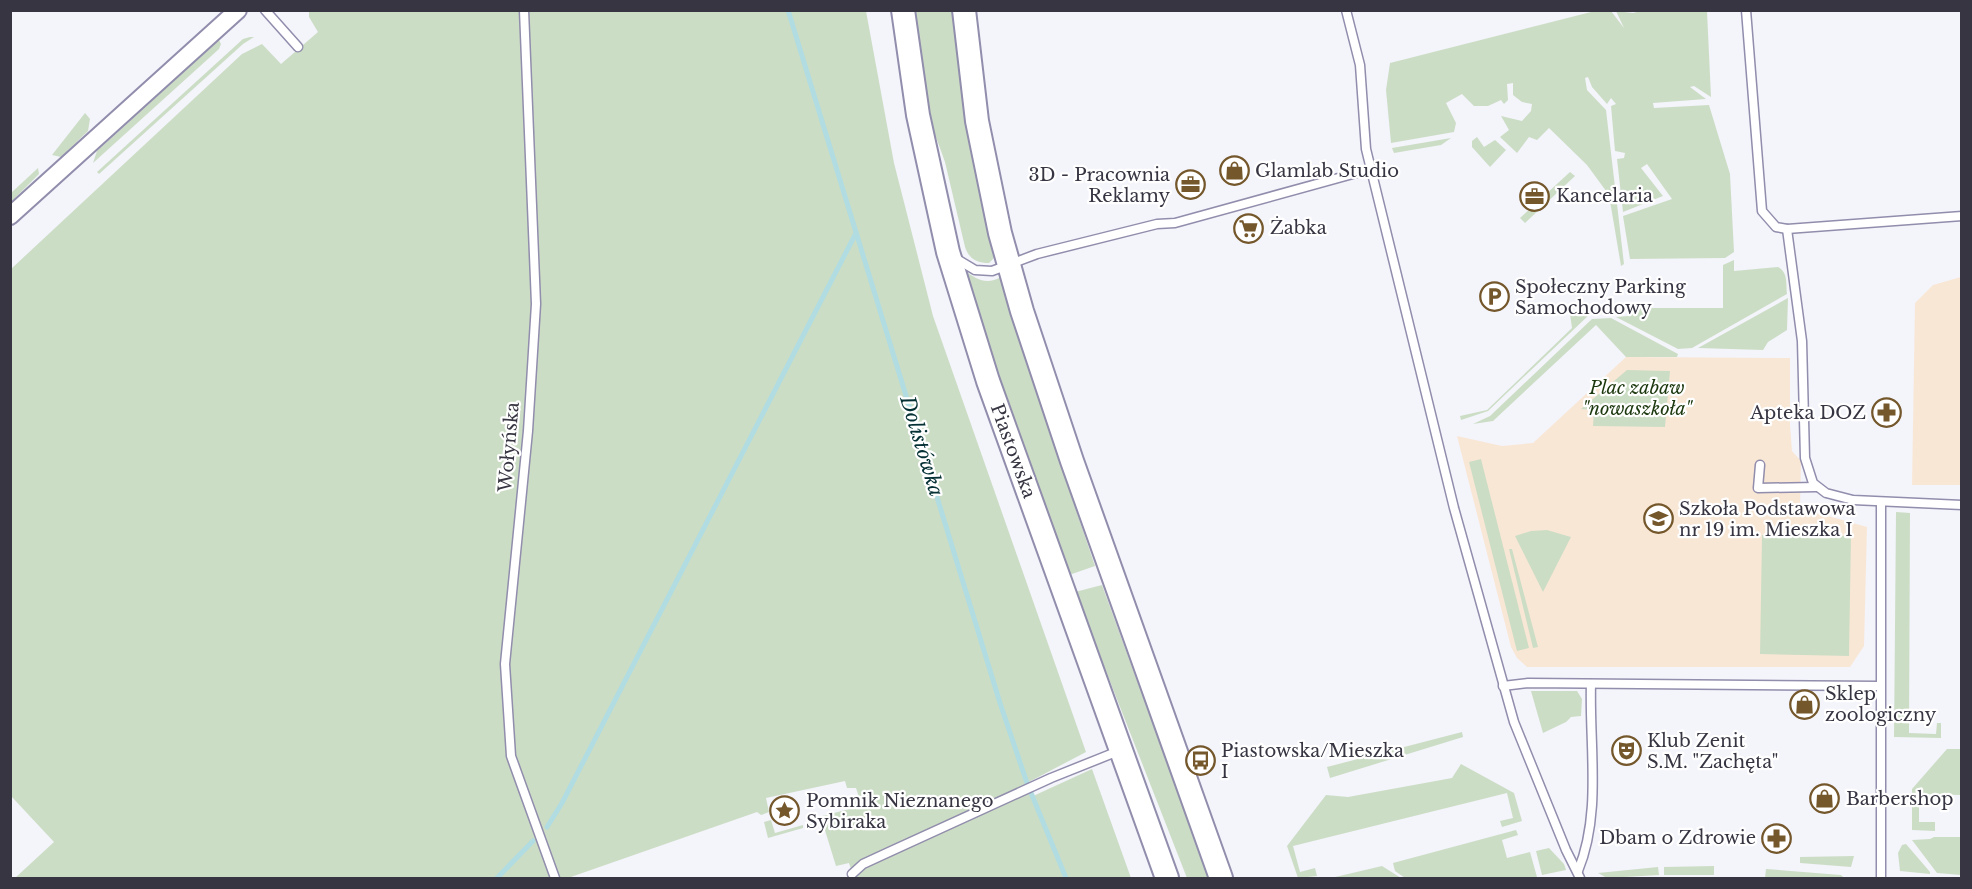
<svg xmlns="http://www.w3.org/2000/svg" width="1972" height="889" viewBox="0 0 1972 889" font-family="'Libre Baskerville',serif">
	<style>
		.education { fill: #f9e7d6 }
		.green { fill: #ccddc5 }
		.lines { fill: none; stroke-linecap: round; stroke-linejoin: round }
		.stream { stroke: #b1dce1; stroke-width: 5 }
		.lane-casing { stroke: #918dac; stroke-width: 11 }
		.street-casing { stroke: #918dac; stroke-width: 20 }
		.secondary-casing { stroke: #918dac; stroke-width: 26 }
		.lane { stroke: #fff; stroke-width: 8 }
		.street { stroke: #fff; stroke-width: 16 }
		.secondary { stroke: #fff; stroke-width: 22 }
		.labels { text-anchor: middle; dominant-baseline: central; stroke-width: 4.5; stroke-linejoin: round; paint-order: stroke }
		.poi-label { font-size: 18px; fill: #373542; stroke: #fff; text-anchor: start }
		.park-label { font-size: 18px; font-style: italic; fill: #1c380e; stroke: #fff }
		.street-label { font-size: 18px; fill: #373542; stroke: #fff }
		.water-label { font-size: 20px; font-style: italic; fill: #053135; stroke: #fff }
	</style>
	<rect width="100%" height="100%" fill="#f4f4fb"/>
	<g class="education">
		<polygon points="1961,277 1961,485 1912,485 1915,303 1933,285"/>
		<polygon points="1626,357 1790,358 1790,425 1792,451 1801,461 1800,508 1867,527 1864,646 1850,667 1527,667 1517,658 1511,647 1457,436 1502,446 1533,443"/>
	</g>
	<g class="green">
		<polygon points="1645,10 1707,11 1711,97 1694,86 1690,87 1706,99 1653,103 1654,108 1709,105 1730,174 1734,252 1725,258 1630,259 1623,216 1672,199 1647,164 1641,168 1663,196 1623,212 1617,159 1624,158 1625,153 1615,151 1611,106 1616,104 1611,98 1607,104 1592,87 1588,77 1585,78 1587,90 1606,110 1624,264 1621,266 1609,195 1587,165 1549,128 1537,140 1529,137 1517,153 1500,137 1509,130 1501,116 1522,121 1531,111 1532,104 1522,102 1513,95 1513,83 1507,84 1508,100 1504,104 1501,100 1488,106 1474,106 1462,94 1446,103 1456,123 1454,132 1391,143 1386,90 1390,63 1595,11 1611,11 1624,28 1616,11 1633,13"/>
		<polygon points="309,11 866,11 894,163 933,316 1086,752 1025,784 1031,797 1092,769 1131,878 854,878 849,863 836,866 823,824 809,827 809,824 816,822 815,818 853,808 851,803 859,797 856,788 847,788 845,781 766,798 769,812 761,815 757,812 568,878 15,878 54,842 11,796 11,269 242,54 262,44 281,64 318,32 309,17"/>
		<path d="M912,11H953L960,80L996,256L989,263C977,263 969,259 965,247L945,162L928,115Z"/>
		<polygon points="250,37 254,37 243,44 99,174 97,172 243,39"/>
		<polygon points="219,40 221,44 219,49 93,163 97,151"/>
		<polygon points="85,113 90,119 88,131 61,157 52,155"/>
		<polygon points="1477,137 1484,147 1495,140 1506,150 1490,167 1472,147 1472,141"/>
		<polygon points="1451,138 1441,145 1394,153 1392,148"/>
		<polygon points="38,168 39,174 11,202 11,193"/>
		<polygon points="1570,172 1575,176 1525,223 1520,218"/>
		<path d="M1734,260V271L1778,267C1788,272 1786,284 1787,294L1692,348L1678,349L1616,317L1628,316L1629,308H1723V265Z"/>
		<path d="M964,270C977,280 987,285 1001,277L1025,359L1095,566L1069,575L1000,382Z"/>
		<polygon points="1788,298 1787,330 1768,342 1763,350 1698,348"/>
		<polygon points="1623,311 1623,313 1590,314 1488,411 1461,420 1460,416 1487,410 1572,328 1570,314"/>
		<polygon points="1611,318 1678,354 1677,357 1626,357 1596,325 1493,421 1473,424 1490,416 1592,319"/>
		<polygon points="1627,370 1670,371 1665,427 1593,426 1594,410 1581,409"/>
		<polygon points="1481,459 1529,648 1517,651 1469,462"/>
		<polygon points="1896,512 1910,513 1909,733 1936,734 1937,723 1941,723 1941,738 1894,737"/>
		<polygon points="1547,530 1571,537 1543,592 1515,536 1531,531"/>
		<polygon points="1762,535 1851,536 1849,656 1760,654"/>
		<polygon points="1509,549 1512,549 1538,647 1533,648"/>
		<polygon points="1102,585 1209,878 1187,878 1075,592"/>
		<polygon points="1531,691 1577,691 1582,699 1581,716 1571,717 1566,722 1543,733"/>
		<polygon points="1462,732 1463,737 1330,778 1327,767"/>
		<polygon points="1947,749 1961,749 1961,795 1919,794 1919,822 1935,822 1935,831 1912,830 1912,789"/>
		<polygon points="1461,764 1514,793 1522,821 1502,827 1500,821 1513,818 1507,793 1293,846 1300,872 1315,868 1317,876 1298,878 1287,846 1326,795 1348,797 1452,778"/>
		<polygon points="771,820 775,833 803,825 803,828 768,838 764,822"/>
		<polygon points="1516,830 1518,835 1502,840 1507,858 1530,852 1537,877 1405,878 1395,871 1393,863"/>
		<polygon points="1934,837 1961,837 1961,875 1937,873 1912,840 1930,839"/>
		<polygon points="1906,844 1930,872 1930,874 1900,871 1898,853 1902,845"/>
		<polygon points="1549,848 1564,864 1566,870 1542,875 1536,851"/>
		<polygon points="1854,856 1851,867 1800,863 1800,857"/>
		<polygon points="1382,866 1401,878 1331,878"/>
		<polygon points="1714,866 1714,875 1664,875 1664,867"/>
		<polygon points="1658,867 1659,875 1607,878 1598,873"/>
		<polygon points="1766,869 1841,875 1843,877 1765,878"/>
	</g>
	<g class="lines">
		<g class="stream">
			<polyline points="788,10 1000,703 1027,783 1066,878"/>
			<polyline points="547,827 562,803 856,233"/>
			<polyline points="497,878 533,841"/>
		</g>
		<defs>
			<g id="lane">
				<polyline points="265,10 298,47"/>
				<polyline points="524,10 536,304 528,431 505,664 511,756 555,878"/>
				<polyline points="1346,10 1360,65 1366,149 1454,508 1514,722 1566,850 1580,878"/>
				<polyline points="1746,10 1762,211 1776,227 1787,229 1962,216"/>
				<polyline points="1787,229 1802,341 1805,458 1813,483 1826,493 1853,500 1962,505"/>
				<polyline points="955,258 975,270 992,271 1037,254 1157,224 1175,223 1371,169"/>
				<polyline points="1760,465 1758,488 1816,487"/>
				<polyline points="1881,503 1881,878"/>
				<polyline points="1503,686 1528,683 1879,686"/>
				<path d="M1578,871C1602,813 1589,745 1591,684"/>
				<polyline points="852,874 863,864 889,852 1051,778 1121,750"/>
			</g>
			<polyline id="street" points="10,216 238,10"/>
			<g id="secondary">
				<polyline points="903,10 918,115 948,252 988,381 1167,878"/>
				<polyline points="964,10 977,121 1000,233 1022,311 1072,461 1221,878"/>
			</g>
		</defs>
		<use href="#lane" class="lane-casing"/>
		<use href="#street" class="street-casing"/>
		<use href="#secondary" class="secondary-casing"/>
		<use href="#lane" class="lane"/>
		<use href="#street" class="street"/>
		<use href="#secondary" class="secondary"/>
	</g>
	<defs>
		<symbol id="shop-ring" viewBox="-11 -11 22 22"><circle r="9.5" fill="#fff" stroke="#74572b" stroke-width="1.5"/><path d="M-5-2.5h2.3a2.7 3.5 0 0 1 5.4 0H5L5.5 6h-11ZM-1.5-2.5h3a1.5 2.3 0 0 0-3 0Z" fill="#74572b"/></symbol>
		<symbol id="office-ring" viewBox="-11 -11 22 22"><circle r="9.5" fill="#fff" stroke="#74572b" stroke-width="1.5"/><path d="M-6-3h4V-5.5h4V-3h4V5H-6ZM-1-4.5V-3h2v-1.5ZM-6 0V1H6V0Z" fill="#74572b"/></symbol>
		<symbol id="supermarket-ring" viewBox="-11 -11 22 22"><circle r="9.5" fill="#fff" stroke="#74572b" stroke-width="1.5"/><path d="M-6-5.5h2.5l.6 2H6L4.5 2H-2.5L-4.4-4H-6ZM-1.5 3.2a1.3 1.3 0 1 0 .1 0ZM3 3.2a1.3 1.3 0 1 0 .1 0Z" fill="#74572b"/></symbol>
		<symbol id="parking-ring" viewBox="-11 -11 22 22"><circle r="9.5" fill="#fff" stroke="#74572b" stroke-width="1.5"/><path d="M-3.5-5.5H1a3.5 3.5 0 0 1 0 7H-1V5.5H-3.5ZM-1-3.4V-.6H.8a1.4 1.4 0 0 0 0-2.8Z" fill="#74572b"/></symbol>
		<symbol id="pharmacy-ring" viewBox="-11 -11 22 22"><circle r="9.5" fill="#fff" stroke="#74572b" stroke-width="1.5"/><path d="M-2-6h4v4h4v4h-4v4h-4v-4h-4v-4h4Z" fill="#74572b"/></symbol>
		<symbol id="school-ring" viewBox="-11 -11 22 22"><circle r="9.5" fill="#fff" stroke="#74572b" stroke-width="1.5"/><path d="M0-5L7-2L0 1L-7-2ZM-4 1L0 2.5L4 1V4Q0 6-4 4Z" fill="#74572b"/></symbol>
		<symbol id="theatre-ring" viewBox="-11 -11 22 22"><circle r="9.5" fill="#fff" stroke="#74572b" stroke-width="1.5"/><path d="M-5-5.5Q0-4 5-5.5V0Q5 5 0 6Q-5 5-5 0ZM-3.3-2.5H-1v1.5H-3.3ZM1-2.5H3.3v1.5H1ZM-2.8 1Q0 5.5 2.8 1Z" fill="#74572b"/></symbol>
		<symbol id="bus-ring" viewBox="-11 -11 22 22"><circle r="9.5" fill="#fff" stroke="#74572b" stroke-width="1.5"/><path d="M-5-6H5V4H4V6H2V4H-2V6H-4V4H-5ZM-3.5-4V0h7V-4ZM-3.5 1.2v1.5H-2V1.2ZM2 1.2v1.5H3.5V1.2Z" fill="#74572b"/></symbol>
		<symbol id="sight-ring" viewBox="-11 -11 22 22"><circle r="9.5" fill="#fff" stroke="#74572b" stroke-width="1.5"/><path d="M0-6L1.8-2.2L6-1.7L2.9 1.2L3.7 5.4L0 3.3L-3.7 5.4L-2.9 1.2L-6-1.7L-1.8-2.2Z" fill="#74572b"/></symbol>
	</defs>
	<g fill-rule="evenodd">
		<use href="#shop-ring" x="1218" y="154" width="33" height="33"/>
		<use href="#office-ring" x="1174" y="168" width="33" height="33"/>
		<use href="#office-ring" x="1518" y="180" width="33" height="33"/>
		<use href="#supermarket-ring" x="1232" y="212" width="33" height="33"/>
		<use href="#parking-ring" x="1478" y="280" width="33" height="33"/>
		<use href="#pharmacy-ring" x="1870" y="396" width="33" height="33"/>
		<use href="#school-ring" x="1642" y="502" width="33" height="33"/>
		<use href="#shop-ring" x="1788" y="688" width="33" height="33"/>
		<use href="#theatre-ring" x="1610" y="734" width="33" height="33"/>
		<use href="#bus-ring" x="1184" y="744" width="33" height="33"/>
		<use href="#shop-ring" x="1808" y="782" width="33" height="33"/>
		<use href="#sight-ring" x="768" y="794" width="33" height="33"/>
		<use href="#pharmacy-ring" x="1760" y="822" width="33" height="33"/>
	</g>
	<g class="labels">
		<g class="poi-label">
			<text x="1255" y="171">Glamlab Studio</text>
			<text x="1170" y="175" text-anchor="end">3D - Pracownia<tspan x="1170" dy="21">Reklamy</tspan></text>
			<text x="1556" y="196">Kancelaria</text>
			<text x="1270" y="228">Żabka</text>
			<text x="1515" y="287">Społeczny Parking<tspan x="1515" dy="21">Samochodowy</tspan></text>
			<text x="1866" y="413" text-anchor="end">Apteka DOZ</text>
			<text x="1679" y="509">Szkoła Podstawowa<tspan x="1679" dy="21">nr 19 im. Mieszka I</tspan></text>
			<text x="1825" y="694">Sklep<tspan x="1825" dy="21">zoologiczny</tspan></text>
			<text x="1647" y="741">Klub Zenit<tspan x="1647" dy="21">S.M. "Zachęta"</tspan></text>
			<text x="1221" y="751">Piastowska/Mieszka<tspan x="1221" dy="21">I</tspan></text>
			<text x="1846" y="799">Barbershop</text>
			<text x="806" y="801">Pomnik Nieznanego<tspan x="806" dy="21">Sybiraka</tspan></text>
			<text x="1756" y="838" text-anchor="end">Dbam o Zdrowie</text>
		</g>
		<g class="park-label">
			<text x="1637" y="388">Plac zabaw<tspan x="1637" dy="21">"nowaszkoła"</tspan></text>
		</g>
		<g class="street-label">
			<text transform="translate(509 447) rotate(-85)">Wołyńska</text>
			<text transform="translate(1013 451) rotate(70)">Piastowska</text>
		</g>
		<g class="water-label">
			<text transform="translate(922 446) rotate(73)">Dolistówka</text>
		</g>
	</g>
	<rect width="1972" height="889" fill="none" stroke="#373542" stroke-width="24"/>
</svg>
